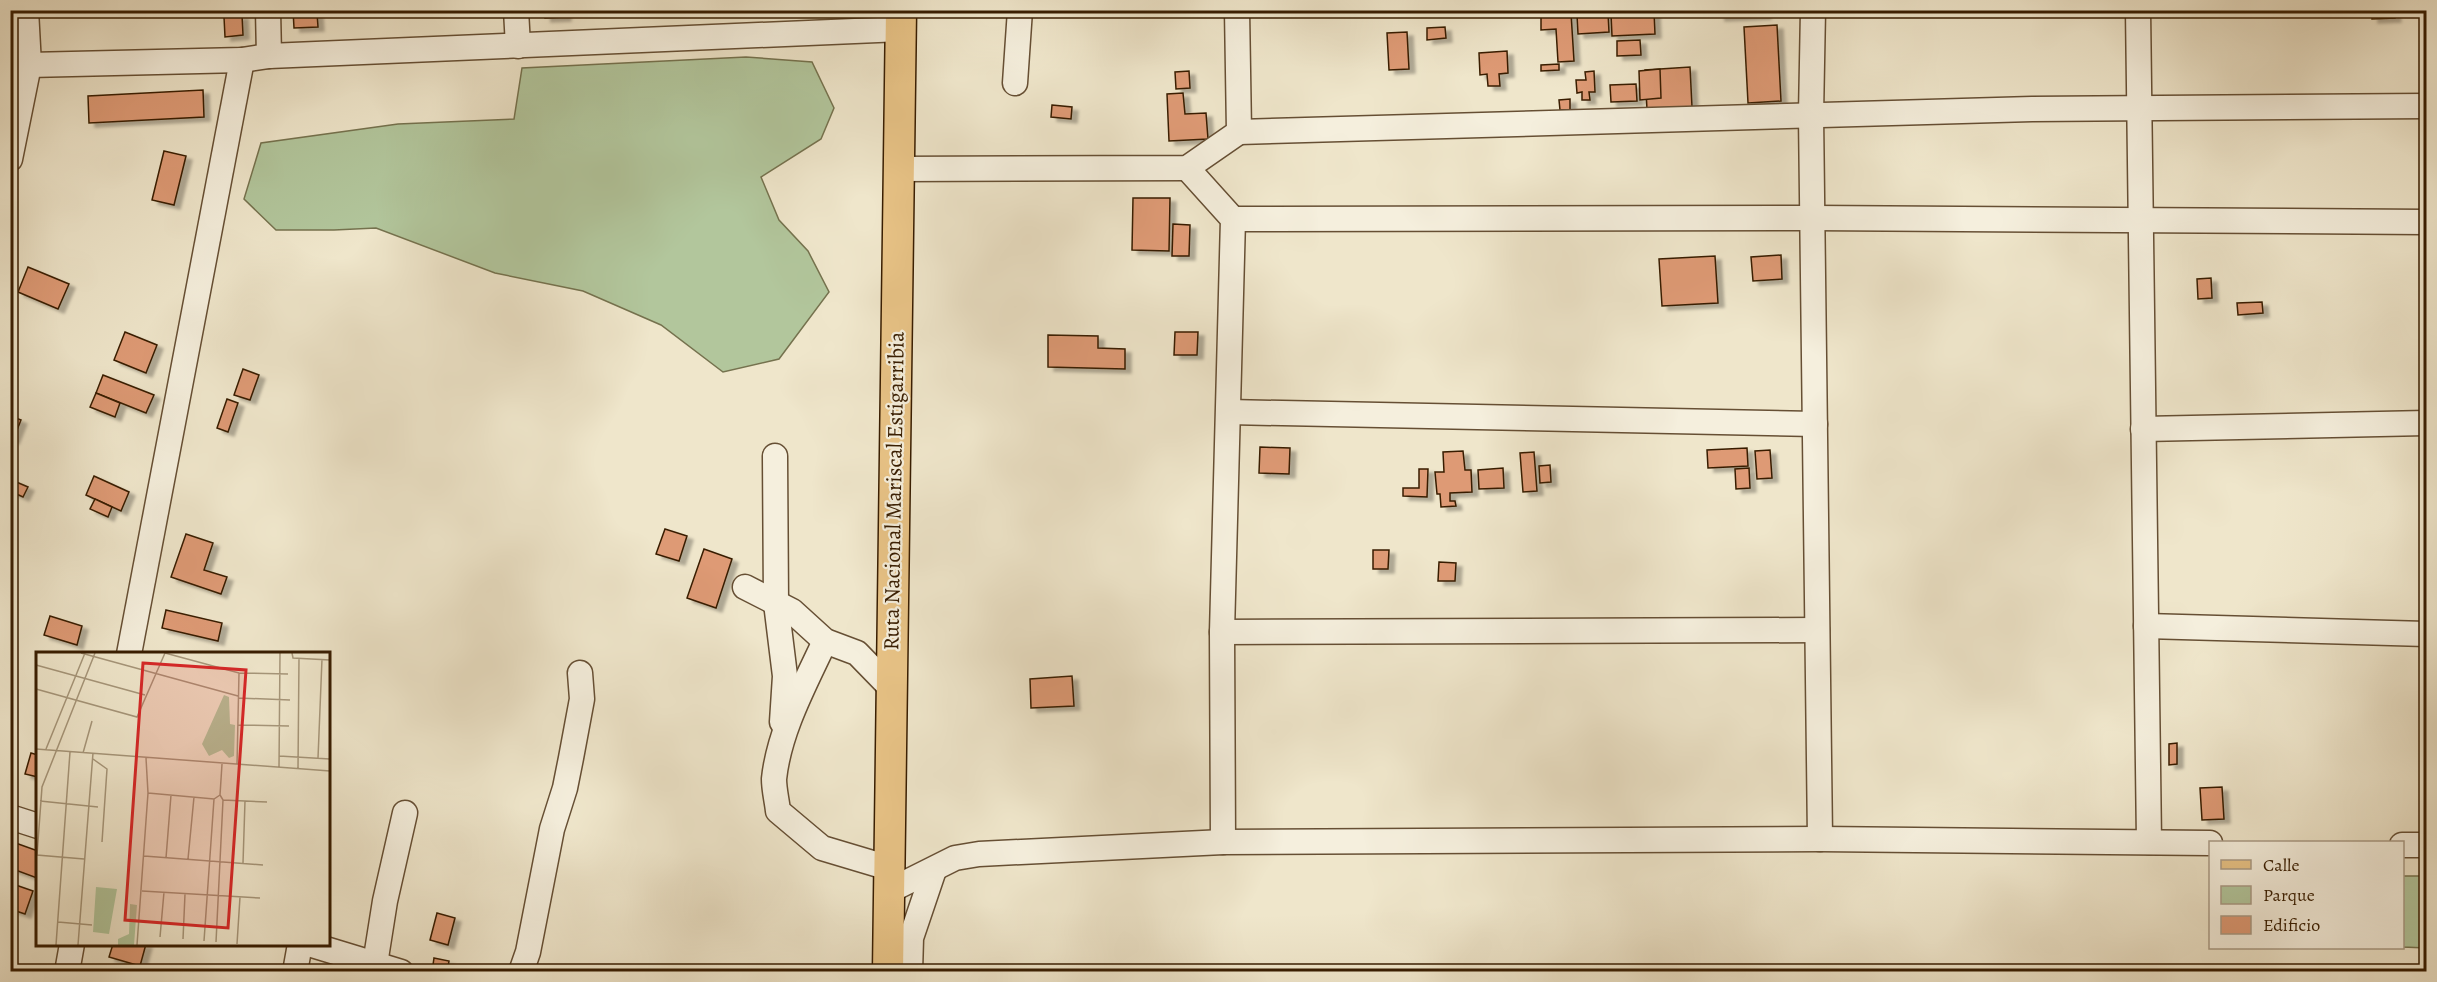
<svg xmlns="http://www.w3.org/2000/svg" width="2437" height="982" viewBox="0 0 2437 982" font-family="Alegreya,serif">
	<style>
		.green { fill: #b2c69c; stroke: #75724e; stroke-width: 1.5 }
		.building { fill: #de9a75; stroke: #381d01; stroke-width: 1.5; filter: url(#shadow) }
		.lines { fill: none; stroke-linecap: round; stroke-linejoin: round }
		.minor-casing { stroke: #664f34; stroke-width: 27 }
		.major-casing { stroke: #381d01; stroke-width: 33 }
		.minor { stroke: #f5efdd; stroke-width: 24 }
		.major { stroke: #e8c386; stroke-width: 30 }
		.labels { text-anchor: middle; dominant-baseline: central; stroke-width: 4.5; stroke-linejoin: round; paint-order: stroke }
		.street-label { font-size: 22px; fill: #381d01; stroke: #f5efdd }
		.inset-road { fill: none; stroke: #a6967a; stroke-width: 1.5 }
		.view { fill: #d62828; fill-opacity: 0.15; stroke: #d62828; stroke-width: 3 }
		.inset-edge { fill: none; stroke: #381d01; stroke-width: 3 }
	</style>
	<defs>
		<filter id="shadow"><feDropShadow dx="6" dy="4" stdDeviation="1.5" flood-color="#0004"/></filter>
	</defs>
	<rect width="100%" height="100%" fill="#efe6cb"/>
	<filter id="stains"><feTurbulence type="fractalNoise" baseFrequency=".00333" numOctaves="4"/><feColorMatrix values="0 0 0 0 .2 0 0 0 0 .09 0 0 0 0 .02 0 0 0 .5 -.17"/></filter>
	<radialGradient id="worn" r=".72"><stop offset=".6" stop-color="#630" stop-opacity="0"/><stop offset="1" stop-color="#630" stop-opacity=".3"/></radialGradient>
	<g class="green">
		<polygon points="746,57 812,62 834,108 821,139 761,177 779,220 808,251 829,292 779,359 723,372 661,325 583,291 495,273 376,228 334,230 276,230 244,199 261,143 398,124 514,119 522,68"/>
		<polygon points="2403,876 2426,876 2426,948 2403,947"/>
	</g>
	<g class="building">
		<polygon points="293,10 305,10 305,14 317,13 318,27 294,28"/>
		<polygon points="544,10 565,10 565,17 545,18"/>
		<polygon points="1718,10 1765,10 1765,15 1719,17"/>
		<polygon points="2394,10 2395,18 2372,19 2372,11"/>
		<polygon points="1654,12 1655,34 1612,36 1611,14"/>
		<polygon points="1571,13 1574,61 1558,62 1556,29 1541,30 1541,15"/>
		<polygon points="1608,13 1609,32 1578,34 1577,15"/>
		<polygon points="242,15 243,35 225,37 224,17"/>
		<polygon points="1777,25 1781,101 1748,103 1744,27"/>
		<polygon points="1445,27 1446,38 1427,40 1427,28"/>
		<polygon points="1407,32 1409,69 1389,70 1387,33"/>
		<polygon points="1640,40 1641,55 1617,56 1617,41"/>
		<polygon points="1507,51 1508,73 1499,74 1500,86 1488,86 1487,74 1480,75 1479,53"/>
		<polygon points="1559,64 1559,70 1541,71 1541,65"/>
		<polygon points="1690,67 1692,107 1647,110 1645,70"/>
		<polygon points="1660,69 1661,98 1640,100 1639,71"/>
		<polygon points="1189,71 1190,88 1176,89 1175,72"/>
		<polygon points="1594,71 1595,92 1589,92 1590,100 1582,100 1582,92 1577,93 1576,80 1586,80 1585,72"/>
		<polygon points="1636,84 1637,101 1611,102 1610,85"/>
		<polygon points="203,90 204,117 89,123 88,96"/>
		<polygon points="1183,93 1185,114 1206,113 1208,139 1169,141 1167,94"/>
		<polygon points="1570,99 1570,110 1560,110 1559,100"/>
		<polygon points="1052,105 1072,107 1071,119 1051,117"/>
		<polygon points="164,151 186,156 174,205 152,200"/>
		<polygon points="1133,198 1170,198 1169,251 1132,250"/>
		<polygon points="1173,224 1190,225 1189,256 1172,256"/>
		<polygon points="1781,255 1782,279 1753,281 1751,257"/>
		<polygon points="1715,256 1718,303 1662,306 1659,259"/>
		<polygon points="28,267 69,284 58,309 18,292"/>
		<polygon points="2211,278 2212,298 2198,299 2197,279"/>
		<polygon points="2262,302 2263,313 2238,315 2237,303"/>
		<polygon points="125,332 157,345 146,373 114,360"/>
		<polygon points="1175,332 1198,332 1197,355 1174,355"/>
		<polygon points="1048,335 1098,336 1098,348 1125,349 1125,369 1048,367"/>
		<polygon points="243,369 259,375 250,400 234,395"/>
		<polygon points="103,375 154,395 146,413 96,393"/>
		<polygon points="96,393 120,403 115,417 90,407"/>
		<polygon points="227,399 238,403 228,432 217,428"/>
		<polygon points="10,416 21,420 13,440 10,439"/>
		<polygon points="1260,447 1290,448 1289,474 1259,473"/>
		<polygon points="1747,448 1748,466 1708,468 1707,450"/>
		<polygon points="1770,450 1772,478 1757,479 1755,451"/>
		<polygon points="1463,451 1465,470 1471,470 1472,492 1450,493 1450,501 1455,501 1456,506 1441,507 1440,494 1437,494 1435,472 1444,472 1443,452"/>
		<polygon points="1534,452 1537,491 1523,492 1520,453"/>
		<polygon points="1550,465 1551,482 1540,483 1539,466"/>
		<polygon points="1503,468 1504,488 1479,489 1478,470"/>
		<polygon points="1749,468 1750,488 1736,489 1735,469"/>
		<polygon points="1419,469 1428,469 1427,497 1403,496 1403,488 1419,488"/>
		<polygon points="94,476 129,492 121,511 86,495"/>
		<polygon points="14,481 28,487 23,497 10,491"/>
		<polygon points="95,499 112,507 108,517 90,509"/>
		<polygon points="665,529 687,536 679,561 656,554"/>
		<polygon points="186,534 213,543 204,570 227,577 221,594 171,577"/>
		<polygon points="704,549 732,559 716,608 687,598"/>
		<polygon points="1373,550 1389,550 1388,569 1373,569"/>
		<polygon points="1439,562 1456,563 1455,581 1438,581"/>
		<polygon points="166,610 222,623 218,641 162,628"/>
		<polygon points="50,616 82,626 77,645 44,635"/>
		<polygon points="1072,676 1074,706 1031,708 1030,679"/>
		<polygon points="2177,743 2177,764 2169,765 2169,744"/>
		<polygon points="31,753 38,755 38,777 25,774"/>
		<polygon points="2222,787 2224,819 2202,820 2200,788"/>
		<polygon points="10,841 38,851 37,878 10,868"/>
		<polygon points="10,883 33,891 25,914 10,909"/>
		<polygon points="437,913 455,918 448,945 430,940"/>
		<polygon points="113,944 146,944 140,966 109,957"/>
		<polygon points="434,958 449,961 447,972 432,972"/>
	</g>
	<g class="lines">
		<defs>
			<g id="minor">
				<polyline points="268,10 269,56"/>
				<polyline points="516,10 518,46"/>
				<polyline points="1813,10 1811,115 1820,839"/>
				<polyline points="2138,10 2149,842"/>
				<polyline points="29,65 242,60 269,56 901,29"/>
				<polyline points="1015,83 1020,10"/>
				<polyline points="1239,132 2032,109 2426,106"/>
				<polyline points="10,159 29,65 26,10"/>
				<polyline points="1187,168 1233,219 1222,632 1223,842"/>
				<polyline points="898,169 1187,168 1239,132 1237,10"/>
				<polyline points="1233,219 1813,218 2426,222"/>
				<polyline points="1229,412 1815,424"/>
				<polyline points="2143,429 2426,423"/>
				<polyline points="775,456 776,603 785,676 782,722"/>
				<polyline points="745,587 792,611 825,641 857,653 892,689"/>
				<polyline points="2146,626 2426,634"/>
				<polyline points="1222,632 1817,630"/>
				<path d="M825,641C805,684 779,731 774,779C774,790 777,801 778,811L822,848L889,868"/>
				<polyline points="129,654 242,60"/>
				<polyline points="10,817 38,826"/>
				<polyline points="2402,845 2426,845"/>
				<polyline points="889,891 955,858 979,854 1223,842 1820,839 2210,843"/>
				<polyline points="309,944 401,972"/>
				<polyline points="375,964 385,901 405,813"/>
				<polyline points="67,972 72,944"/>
				<polyline points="295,972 300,944"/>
				<polyline points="521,972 528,952 552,829 565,788 571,758 582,699 580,673"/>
				<polyline points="910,972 911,938 934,870"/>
			</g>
			<polyline id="major" points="888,972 901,10"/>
		</defs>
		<use href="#minor" class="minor-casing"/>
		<use href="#major" class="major-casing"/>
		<use href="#minor" class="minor"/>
		<use href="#major" class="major"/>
	</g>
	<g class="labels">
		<g class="street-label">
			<text transform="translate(894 491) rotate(-89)">Ruta Nacional Mariscal Estigarribia</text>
		</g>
	</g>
	<g transform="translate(36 652)">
		<rect width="294" height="294" fill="#efe6cb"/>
		<path d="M188,43L193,45L194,72L199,73L198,104L193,106L186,98L173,104L166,92ZM60,235L81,237L73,282L57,280ZM94,252L101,253L98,293H82V287L93,282Z" fill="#b2c69c"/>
		<path class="inset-road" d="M45,1L202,44M129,1L203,21L252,22M256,1L257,6L294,8M0,13L109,43M0,37L101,65L129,1M202,46L254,48M202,73L253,74M0,97L294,119M10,97L49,1M47,101L56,69M243,104L294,107M282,106L286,7M57,107L71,117L66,190M186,112L184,143L187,148L231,150M201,113L203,21M243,116L244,1M262,117L263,6M112,141L178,147L184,143M4,149L62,155M108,204L227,213M130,206L135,143M48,207L1,203L6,135L59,1M152,207L158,145M207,211L209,149M106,239L224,246M22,270L56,273M124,285L128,240M147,287L149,242M168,289L178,147M180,290L187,148M201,292L204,245M20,293L34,100M42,293L57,101M101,293L112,141L110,106"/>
		<path class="view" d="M107,11L210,18L192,276L89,268Z"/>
		<rect width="294" height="294" class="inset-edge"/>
	</g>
	<rect width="2437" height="982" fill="none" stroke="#efe6cb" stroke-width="36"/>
	<rect x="12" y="12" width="2413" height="958" fill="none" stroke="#381d01" stroke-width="3"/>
	<rect x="18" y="18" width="2401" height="946" fill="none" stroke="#381d01" stroke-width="1.5"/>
	<rect x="2209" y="841" width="195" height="108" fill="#f5efdd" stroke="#a99b85" stroke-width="1.5"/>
	<rect x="2221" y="860" width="30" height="9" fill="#e8c386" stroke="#a99b85" stroke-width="1.5"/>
	<text x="2263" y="871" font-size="18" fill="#381d01">Calle</text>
	<rect x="2221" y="886" width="30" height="18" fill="#b2c69c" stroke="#a99b85" stroke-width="1.5"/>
	<text x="2263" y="901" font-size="18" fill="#381d01">Parque</text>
	<rect x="2221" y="916" width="30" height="18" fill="#de9a75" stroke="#a99b85" stroke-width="1.5"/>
	<text x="2263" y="931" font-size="18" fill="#381d01">Edificio</text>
	<rect width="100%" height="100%" filter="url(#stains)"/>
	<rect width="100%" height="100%" fill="url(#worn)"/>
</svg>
